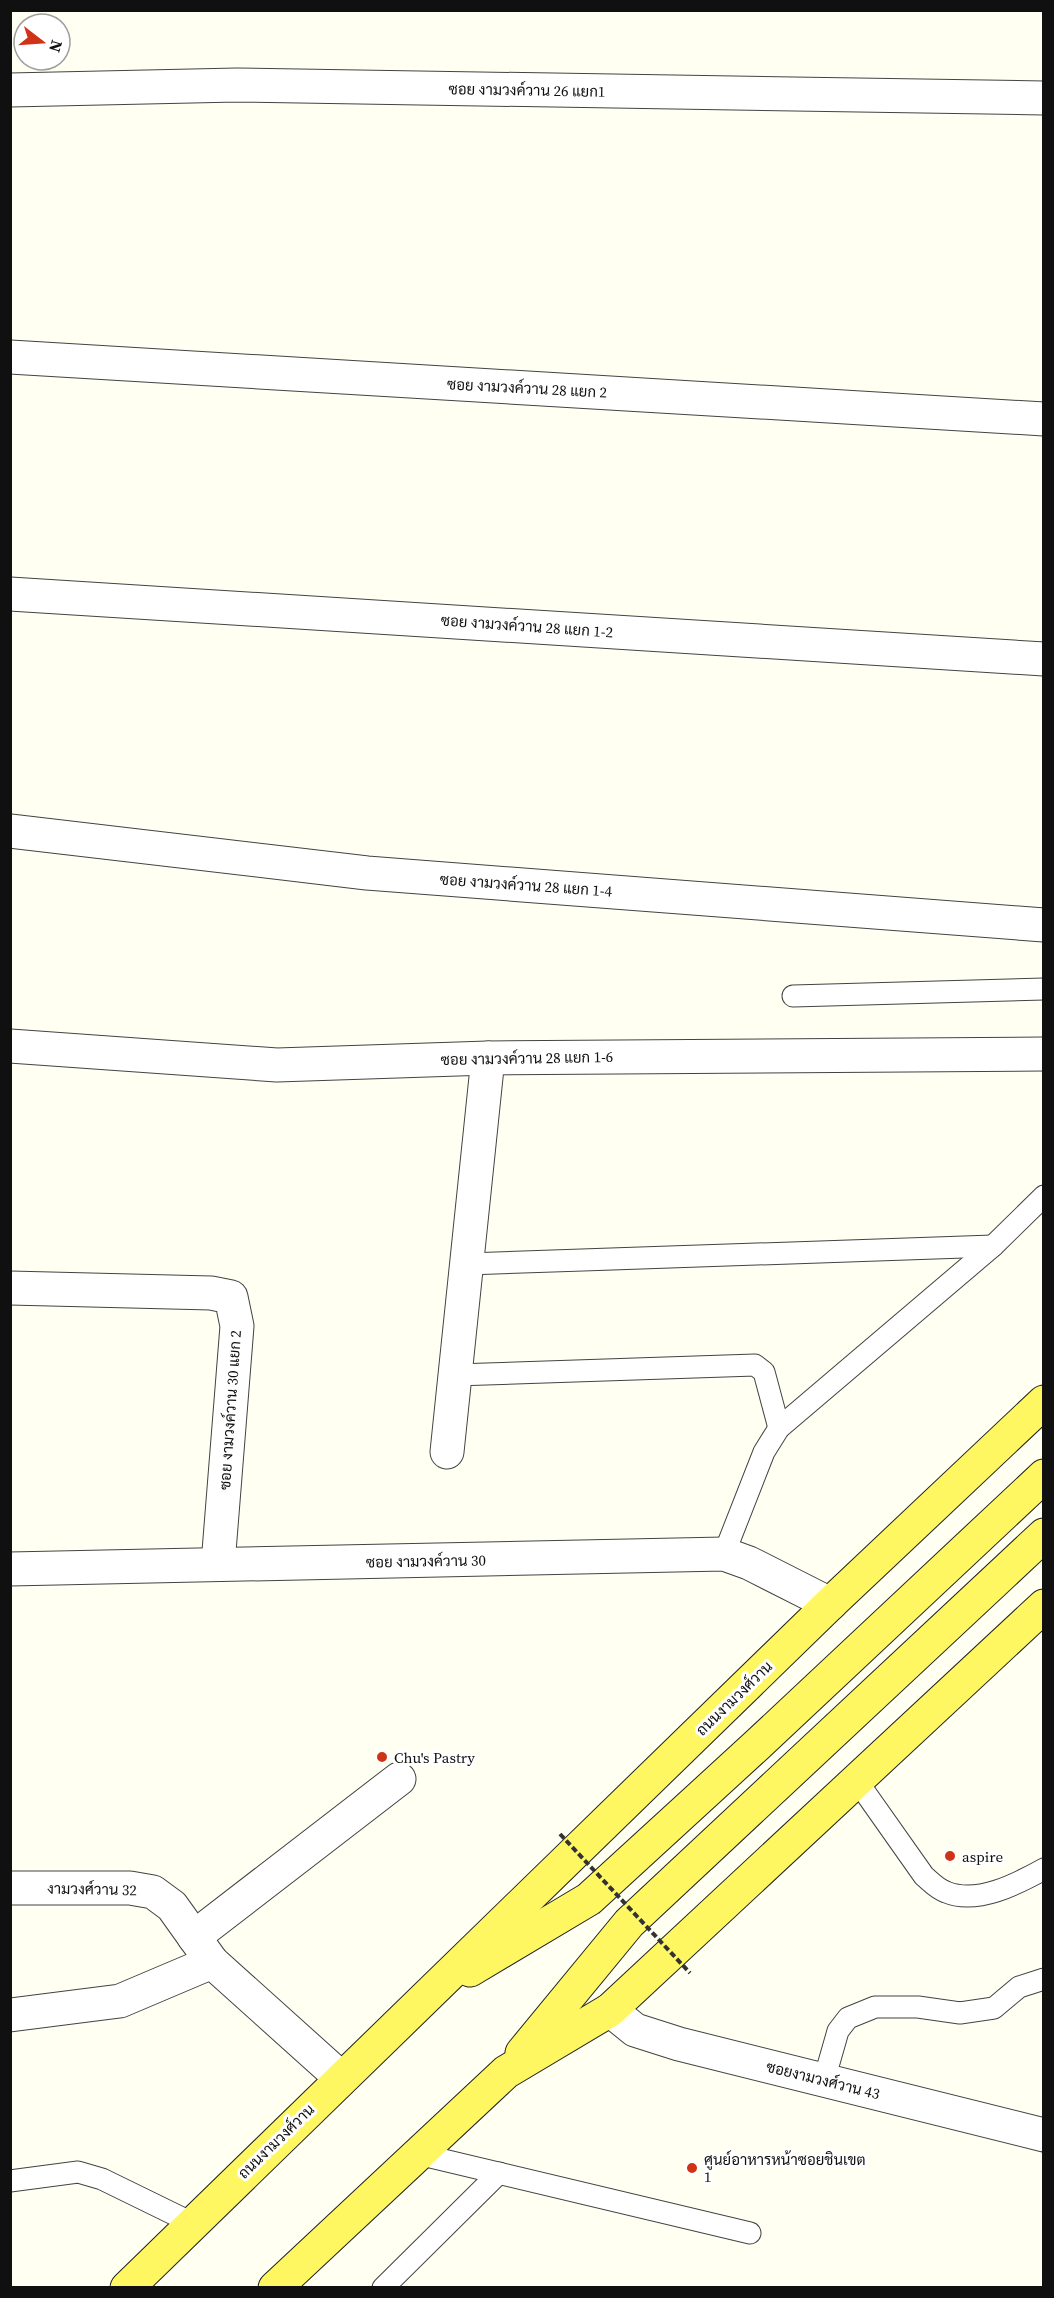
<svg xmlns="http://www.w3.org/2000/svg" width="1054" height="2298" viewBox="0 0 1054 2298" font-family="'Source Serif 4',Sarabun,serif">
	<style>
		.lines { fill: none; stroke-linecap: round; stroke-linejoin: round }
		.lane-casing { stroke: #434343; stroke-width: 23 }
		.street-casing { stroke: #434343; stroke-width: 35 }
		.primary-casing { stroke: #212121; stroke-width: 35 }
		.lane { stroke: #fff; stroke-width: 21 }
		.street { stroke: #fff; stroke-width: 33 }
		.primary { stroke: #fff762; stroke-width: 33 }
		.path-bridge { stroke: #323232; stroke-width: 4; stroke-dasharray: 6 3; stroke-linecap: butt }
		.poi-dot { fill: #d03217; stroke: #fff; stroke-width: 2 }
		.labels { text-anchor: middle; dominant-baseline: central; stroke-width: 6; stroke-linejoin: round; paint-order: stroke }
		.street-label { font-size: 15px; fill: #101010; stroke: #fff }
		.poi-label { font-size: 15px; fill: #101010; stroke: #fff; text-anchor: start }
	</style>
	<rect width="100%" height="100%" fill="#fffff2"/>
	<g class="lines">
		<defs>
			<g id="lane">
				<polyline points="793,996 1044,989"/>
				<polyline points="467,1264 993,1246"/>
				<polyline points="455,1375 755,1365 764,1372 779,1428"/>
				<polyline points="724,1554 764,1452 779,1428 993,1246 1044,1196"/>
				<path d="M857,1781L924,1876C931,1882 937,1889 946,1892C977,1905 1017,1884 1044,1869"/>
				<polyline points="824,2080 838,2031 848,2018 875,2007 918,2007 960,2013 994,2008 1019,1987 1044,1979"/>
				<polyline points="418,2154 750,2233"/>
				<polyline points="10,2181 78,2172 102,2179 192,2223"/>
				<polyline points="383,2288 499,2173"/>
			</g>
			<g id="street">
				<polyline points="10,90 237,85 1044,98"/>
				<polyline points="10,357 1044,419"/>
				<polyline points="10,594 1044,659"/>
				<polyline points="10,831 367,873 1044,925"/>
				<polyline points="10,1046 277,1065 488,1058 1044,1054"/>
				<polyline points="10,1288 211,1293 231,1297 237,1326 218,1564"/>
				<polyline points="447,1452 488,1058"/>
				<polyline points="10,1569 724,1554 749,1563 830,1604"/>
				<polyline points="10,1888 130,1888 153,1892 172,1906 212,1962 341,2078"/>
				<polyline points="194,1937 399,1779"/>
				<polyline points="610,2010 635,2030 679,2044 1044,2135"/>
				<polyline points="10,2015 120,2001 212,1962"/>
			</g>
			<g id="primary">
				<polyline points="470,1970 589,1899 756,1746 1044,1476"/>
				<polyline points="522,2053 629,1923 1044,1535"/>
				<polyline points="127,2288 830,1604 1044,1402"/>
				<polyline points="275,2288 506,2072 610,2010 1044,1606"/>
			</g>
		</defs>
		<use href="#lane" class="lane-casing"/>
		<use href="#street" class="street-casing"/>
		<use href="#primary" class="primary-casing"/>
		<use href="#lane" class="lane"/>
		<use href="#street" class="street"/>
		<use href="#primary" class="primary"/>
		<polyline class="path-bridge" points="560,1834 690,1973"/>
	</g>
	<g class="poi-dot">
		<circle cx="382" cy="1757" r="6"/>
		<circle cx="950" cy="1856" r="6"/>
		<circle cx="692" cy="2168" r="6"/>
	</g>
	<g class="labels">
		<g class="street-label">
			<text transform="translate(527 90) rotate(1)">ซอย งามวงค์วาน 26 แยก1</text>
			<text transform="translate(527 388) rotate(3)">ซอย งามวงค์วาน 28 แยก 2</text>
			<text transform="translate(527 626) rotate(4)">ซอย งามวงค์วาน 28 แยก 1-2</text>
			<text transform="translate(526 885) rotate(4)">ซอย งามวงค์วาน 28 แยก 1-4</text>
			<text transform="translate(527 1058) rotate(-1)">ซอย งามวงค์วาน 28 แยก 1-6</text>
			<text transform="translate(230 1410) rotate(-86)">ซอย งามวงค์วาน 30 แยก 2</text>
			<text transform="translate(426 1561) rotate(-1)">ซอย งามวงค์วาน 30</text>
			<text transform="translate(734 1698) rotate(-44)">ถนนงามวงศ์วาน</text>
			<text transform="translate(92 1889) rotate(1)">งามวงศ์วาน 32</text>
			<text transform="translate(823 2080) rotate(14)">ซอยงามวงศ์วาน 43</text>
			<text transform="translate(276 2141) rotate(-44)">ถนนงามวงศ์วาน</text>
		</g>
		<g class="poi-label">
			<text x="394" y="1757">Chu's Pastry</text>
			<text x="962" y="1856">aspire</text>
			<text x="704" y="2159">ศูนย์อาหารหน้าซอยชินเขต<tspan x="704" dy="17">1</tspan></text>
		</g>
	</g>
	<rect width="1054" height="2298" fill="none" stroke="#101010" stroke-width="24"/>
	<g transform="translate(42 42) rotate(107)"><circle r="28" fill="#ffffff" stroke="#9f9f9f" stroke-width="1.5"/>
	<path d="M0-4.5L10 22L0 15L-10 22Z" fill="#d03217"/>
	<text y="-9" font-size="16" font-weight="bold" text-anchor="middle" fill="#101010">N</text>
	</g>
</svg>
